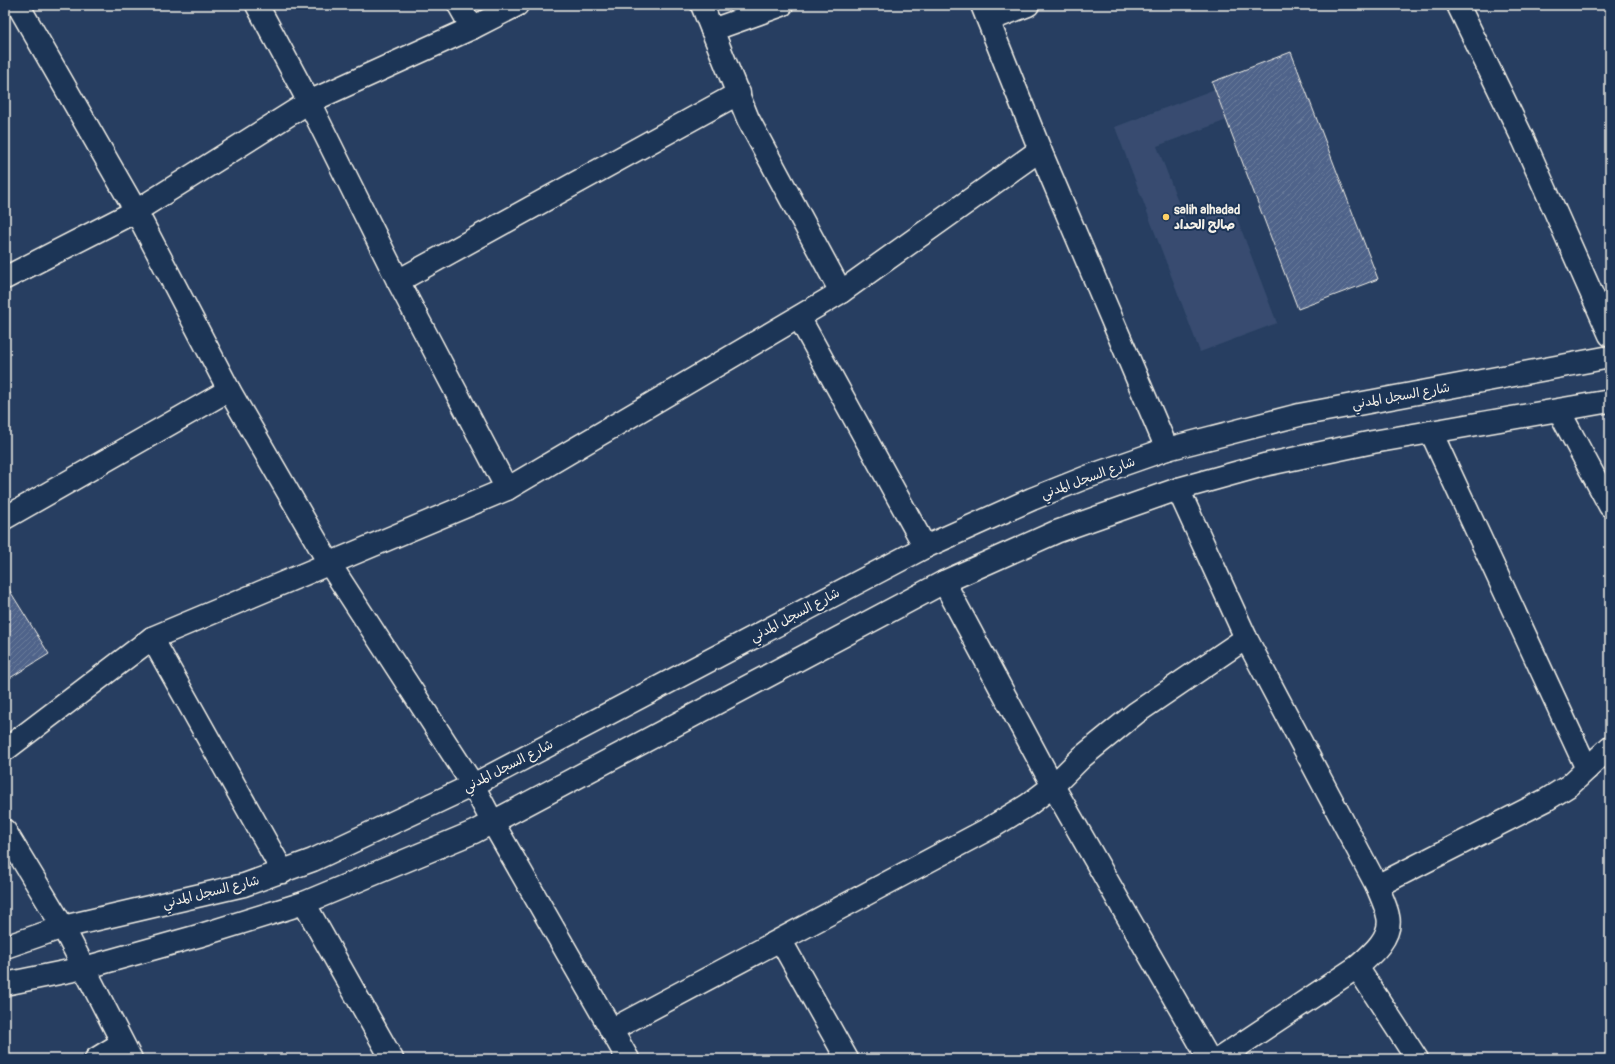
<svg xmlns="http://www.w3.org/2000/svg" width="1615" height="1064" viewBox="0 0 1615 1064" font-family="Pangolin,'Playpen Sans Arabic',sans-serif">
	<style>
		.built { fill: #374c6f }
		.building { fill: url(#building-hatch); stroke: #f4f1e8 }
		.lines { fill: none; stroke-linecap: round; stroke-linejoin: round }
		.minor-casing { stroke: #f4f1e8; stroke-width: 25 }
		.minor { stroke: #1d3557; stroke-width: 22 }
		.poi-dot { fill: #ffd166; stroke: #1d3557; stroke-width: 1.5 }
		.labels { text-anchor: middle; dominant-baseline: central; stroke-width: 4; stroke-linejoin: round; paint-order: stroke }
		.poi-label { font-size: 13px; font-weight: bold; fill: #f4f1e8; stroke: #1d3557; text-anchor: start }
		.street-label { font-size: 13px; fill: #f4f1e8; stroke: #1d3557 }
	</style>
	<defs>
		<pattern id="building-hatch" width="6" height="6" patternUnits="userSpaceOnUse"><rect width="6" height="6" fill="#50648a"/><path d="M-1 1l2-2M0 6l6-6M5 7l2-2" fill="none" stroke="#6a7b9a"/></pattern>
	</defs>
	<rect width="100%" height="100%" fill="#273e61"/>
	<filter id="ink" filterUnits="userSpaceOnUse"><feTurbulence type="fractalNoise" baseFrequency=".025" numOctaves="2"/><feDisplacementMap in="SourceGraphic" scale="8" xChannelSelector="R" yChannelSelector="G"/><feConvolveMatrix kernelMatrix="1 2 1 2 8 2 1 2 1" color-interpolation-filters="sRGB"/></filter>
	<g filter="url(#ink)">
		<polygon class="built" points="1215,89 1227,120 1157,146 1187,225 1233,208 1277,323 1200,352 1115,127"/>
		<g class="building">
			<polygon points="1291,52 1378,279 1298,309 1212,82"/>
			<polygon points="5,583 49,654 5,681"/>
		</g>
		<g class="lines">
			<defs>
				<g id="minor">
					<polyline points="18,5 136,211 229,390 329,563 473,785 493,823 628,1059"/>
					<polyline points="257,5 309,102 398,281 507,489"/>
					<polyline points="459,5 472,28"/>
					<polyline points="702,5 748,119 841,292"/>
					<polyline points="982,5 1040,150 1167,449"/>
					<polyline points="1458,5 1524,141 1610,335"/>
					<polyline points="989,20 1028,5"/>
					<polyline points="712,30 782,5"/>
					<polyline points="5,278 136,211 309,102 472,28 517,5"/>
					<polyline points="398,281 739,93"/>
					<polyline points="800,319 925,547"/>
					<polyline points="1559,411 1610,506"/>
					<polyline points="1431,432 1587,769"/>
					<path d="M1178,489L1246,638L1377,886C1381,896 1386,906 1388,916C1393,937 1371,955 1357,967L1219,1059"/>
					<polyline points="5,518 229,390"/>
					<polyline points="944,582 1053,786 1209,1059"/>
					<polyline points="152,638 283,872"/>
					<polyline points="5,750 152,638 507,489 841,292 1040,150"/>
					<polyline points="5,831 63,927 131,1059"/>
					<polyline points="1377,886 1546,800 1570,785 1610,747"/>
					<polyline points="304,903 392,1059"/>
					<polyline points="781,941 847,1059"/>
					<polyline points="5,947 63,927 244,885 313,860 473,785 925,547 1032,499 1087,477 1167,449 1299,415 1610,357"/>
					<polyline points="1357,967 1417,1059"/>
					<polyline points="5,984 84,968 198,936 304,903 474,832 944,582 1056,532 1178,489 1264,465 1373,442 1610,401"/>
					<polyline points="611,1030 992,827 1028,805 1053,786 1082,757 1136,713 1246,638"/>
					<polyline points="96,1059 122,1043"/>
				</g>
			</defs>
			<use href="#minor" class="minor-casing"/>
			<use href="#minor" class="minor"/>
		</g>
	</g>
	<circle class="poi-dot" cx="1166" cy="217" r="4"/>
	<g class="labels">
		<g class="poi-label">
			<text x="1174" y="210">salih alhadad<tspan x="1174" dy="15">صالح الحداد</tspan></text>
		</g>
		<g class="street-label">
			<text transform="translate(1401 396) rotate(-10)">شارع السجل المدني</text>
			<text transform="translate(1088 478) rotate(-20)">شارع السجل المدني</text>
			<text transform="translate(795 615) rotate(-28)">شارع السجل المدني</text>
			<text transform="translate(508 766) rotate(-27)">شارع السجل المدني</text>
			<text transform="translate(211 892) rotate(-14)">شارع السجل المدني</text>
		</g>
	</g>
	<rect width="1615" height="1064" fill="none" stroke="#1d3557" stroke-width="20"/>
	<rect x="10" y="10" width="1595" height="1044" fill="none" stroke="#f4f1e8" stroke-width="1.5" filter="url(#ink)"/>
</svg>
